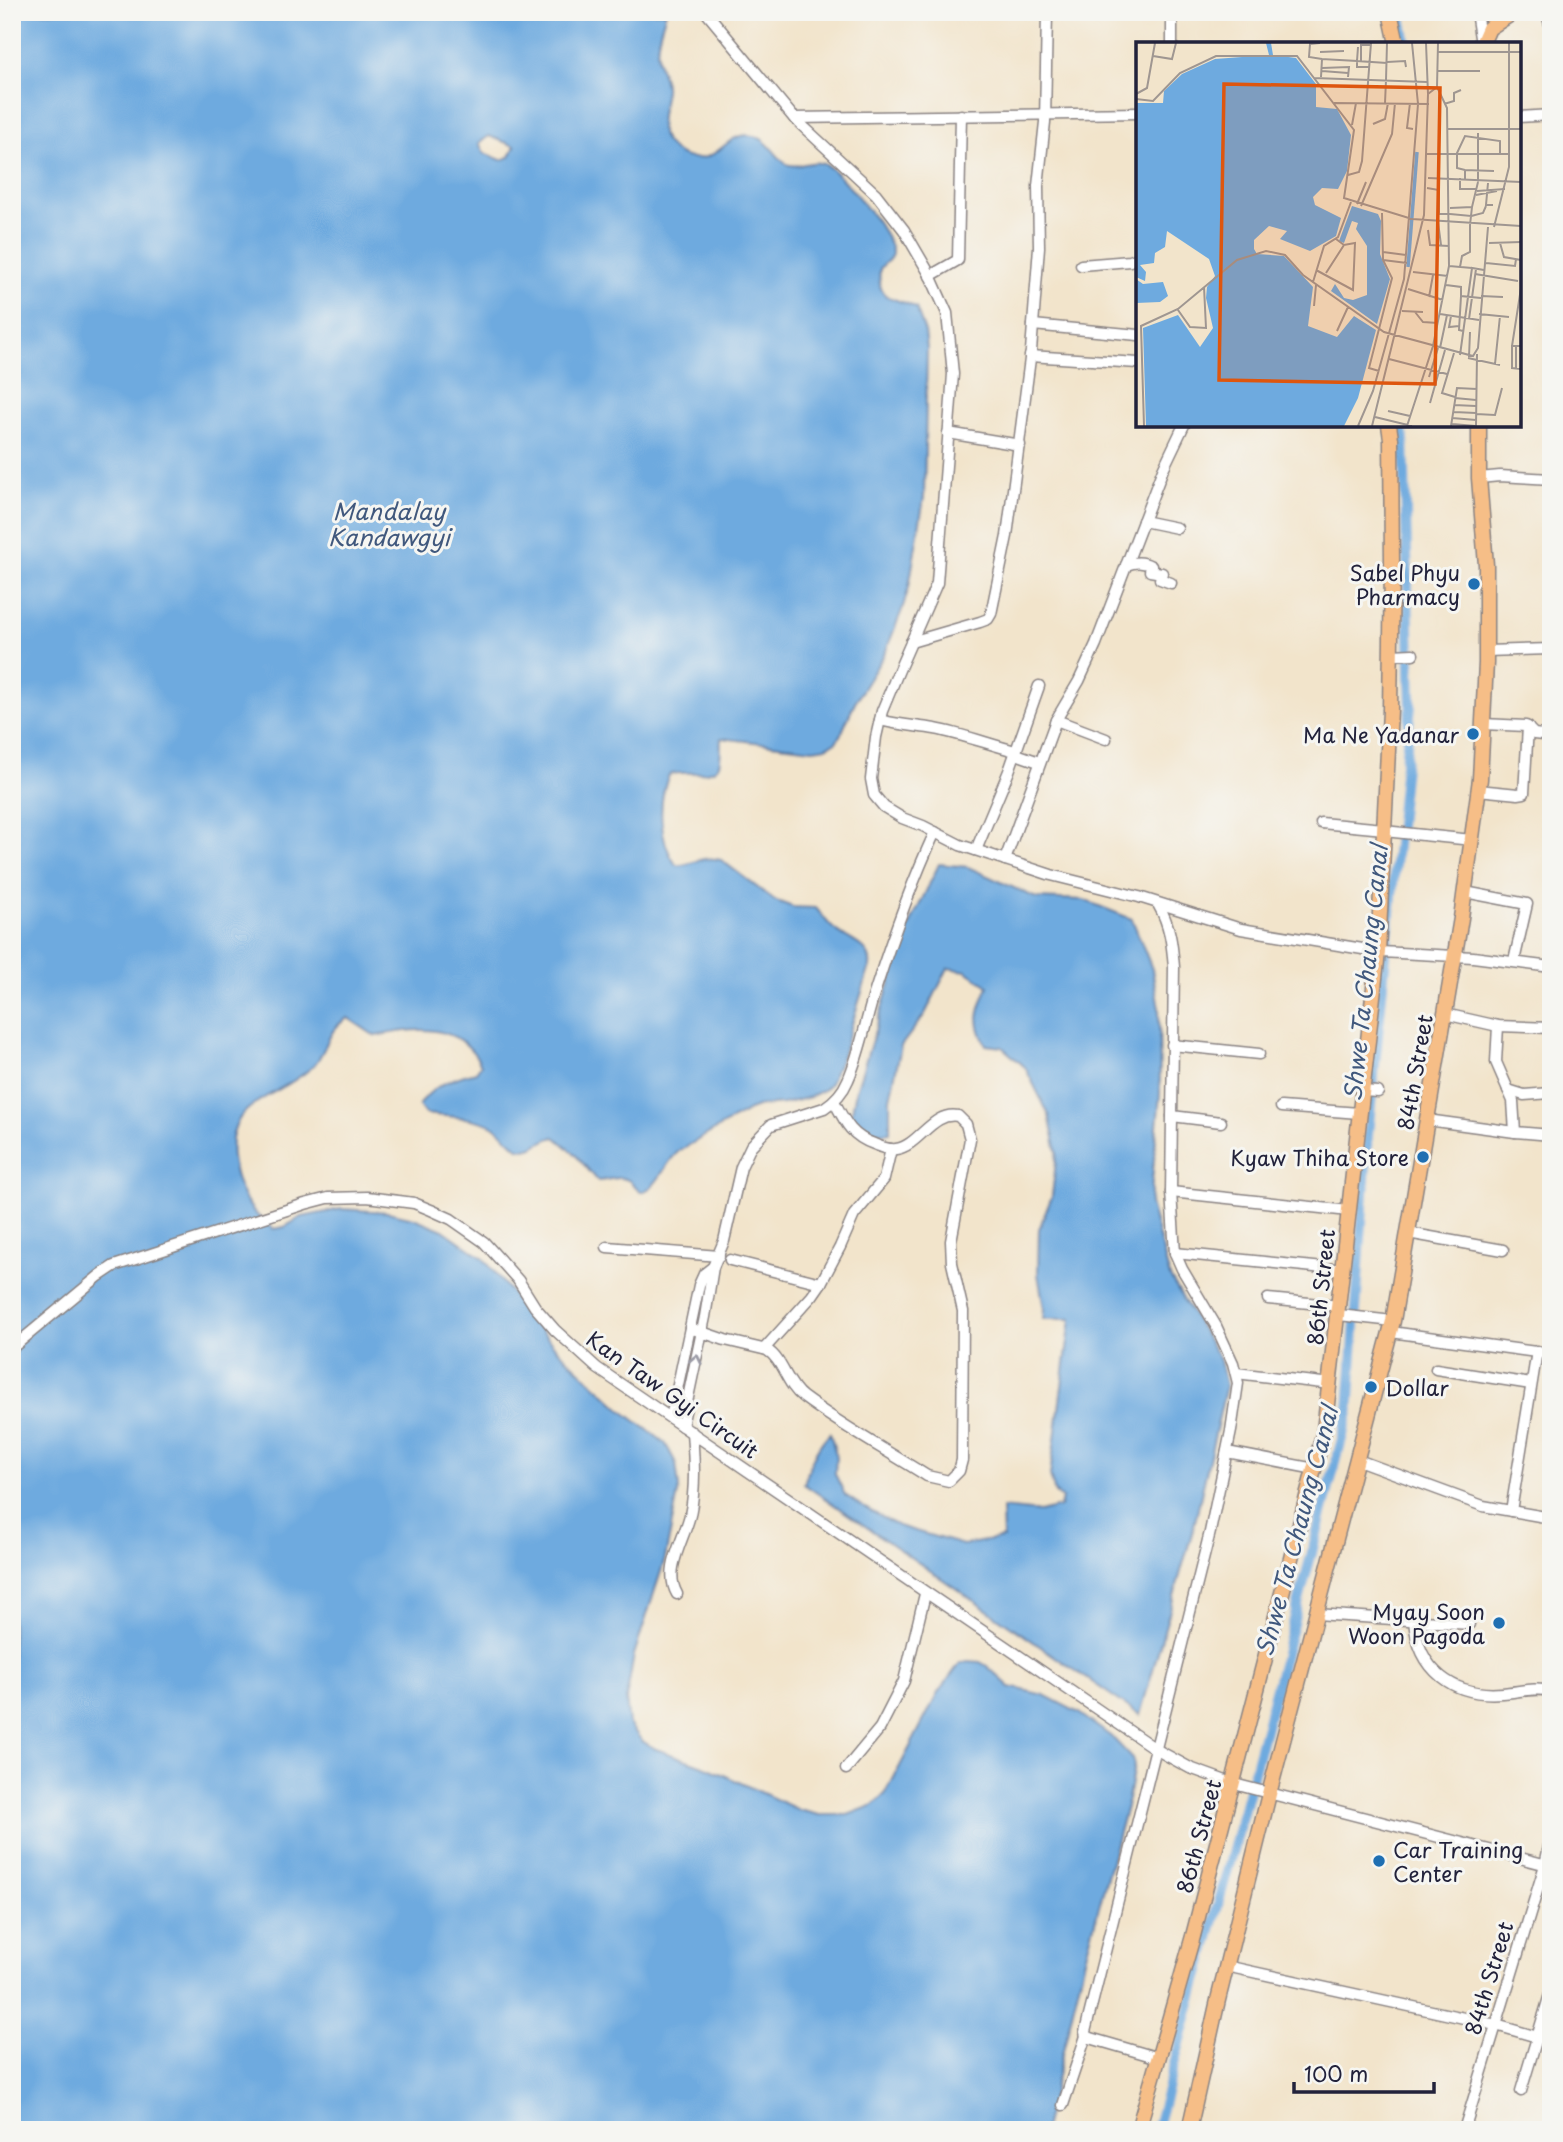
<svg xmlns="http://www.w3.org/2000/svg" width="1563" height="2142" viewBox="0 0 1563 2142" font-family="'Playpen Sans',sans-serif">
	<style>
		.water { fill: #6eaadf; stroke: #48668d; stroke-width: 2; fill-rule: evenodd }
		.lines { fill: none; stroke-linecap: round; stroke-linejoin: round }
		.canal { stroke: #6eaadf; stroke-width: 10 }
		.minor-casing { stroke: #8a8383; stroke-width: 13 }
		.major-casing { stroke: #8a8383; stroke-width: 17 }
		.minor { stroke: #fff; stroke-width: 10 }
		.major { stroke: #f6be87; stroke-width: 14 }
		.oneway { stroke: #9c9ca7 }
		.poi-dot { fill: #1f6fb2; stroke: #f6f6f2; stroke-width: 2.5 }
		.labels { text-anchor: middle; dominant-baseline: central; stroke-width: 6; stroke-linejoin: round; paint-order: stroke }
		.poi-label { font-size: 21px; fill: #22223b; stroke: #f6f6f2; text-anchor: end }
		.street-label { font-size: 21px; fill: #22223b; stroke: #f6f6f2 }
		.water-label { font-size: 23px; font-style: italic; fill: #40587d; stroke: #f6f6f2 }
		.inset-river { fill: none; stroke: #6eaadf; stroke-width: 3.5 }
		.inset-road { fill: none; stroke: #9f9691; stroke-width: 2 }
		.view { fill: #de560e; fill-opacity: 0.15; stroke: #de560e; stroke-width: 3.5 }
		.inset-edge { fill: none; stroke: #22223b; stroke-width: 3.5 }
	</style>
	<rect width="100%" height="100%" fill="#f6f6f2"/>
	<filter id="ink" filterUnits="userSpaceOnUse"><feTurbulence type="fractalNoise" baseFrequency=".0143" numOctaves="2"/><feDisplacementMap in="SourceGraphic" scale="14" xChannelSelector="R" yChannelSelector="G"/><feConvolveMatrix kernelMatrix="1 2 1 2 8 2 1 2 1" color-interpolation-filters="sRGB"/></filter>
	<filter id="wash" filterUnits="userSpaceOnUse"><feTurbulence type="fractalNoise" baseFrequency=".00686" numOctaves="4" result="noise"/><feDisplacementMap in="SourceGraphic" scale="28" xChannelSelector="R" yChannelSelector="G"/><feGaussianBlur stdDeviation="1.57" result="paint"/><feColorMatrix in="noise" values="0 0 0 0 0 0 0 0 0 0 0 0 0 0 0 0 0 1.4 0 .05"/><feComposite in="paint" operator="in"/></filter>
	<g filter="url(#wash)">
		<rect width="100%" height="100%" fill="#f2e4cb"/>
		<g class="water">
			<path d="M12,12H666C661,29 654,46 659,64C661,73 666,80 665,90C662,114 652,135 676,152C683,157 693,159 701,158C722,156 729,131 753,136C768,139 774,154 785,163C797,171 812,157 826,165C841,173 893,236 892,253C892,260 883,263 880,269C876,305 895,295 916,308L925,332L927,349L924,498L909,587L902,610L885,653L855,702L842,732L836,742L826,747L813,749L721,738C720,746 722,760 718,766C711,777 681,770 669,775C657,801 659,841 676,865C692,867 700,854 721,860L774,900L793,907L816,908C822,915 827,923 834,929C847,940 873,946 870,966L842,1056L830,1083L825,1089L810,1097L783,1104L760,1106L749,1110L679,1151C664,1163 659,1188 641,1192C636,1189 633,1183 628,1180C618,1175 607,1181 598,1181L573,1152L555,1137C542,1139 533,1152 519,1148C511,1145 504,1132 495,1127C474,1116 448,1117 425,1114L419,1106C430,1086 455,1077 476,1072L481,1065C460,1021 415,1028 375,1036L348,1018C325,1030 328,1053 311,1068C270,1104 217,1100 235,1174C241,1197 254,1216 274,1229L284,1227L302,1217L341,1209L388,1212L414,1218L443,1230L483,1258L555,1347L624,1412L665,1443L676,1463L679,1488L665,1559L634,1655L626,1699L629,1724L642,1741L656,1749L709,1768L799,1810L819,1815H848L874,1805L886,1793L938,1693L960,1663L968,1661L980,1662L987,1666L1010,1687L1044,1695L1079,1713L1113,1738L1132,1758L1134,1765L1128,1799L1086,1955L1044,2130H12ZM489,136L515,146L510,157L501,160L484,153L479,143Z"/>
			<path d="M939,864L968,867L1036,898L1084,900L1132,919L1152,969L1159,1008L1160,1094L1150,1204L1170,1277L1220,1360L1226,1386L1194,1526L1140,1715L804,1484C810,1464 815,1448 830,1433L836,1454L835,1474L845,1495L865,1508L898,1526L963,1545L1003,1538L1002,1508L1040,1512L1060,1507L1062,1498L1055,1493L1050,1476L1071,1319H1043L1044,1309L1038,1274L1039,1229L1052,1196L1057,1152L1049,1115L1025,1067L1002,1047L986,1045C973,1020 978,1011 988,986L966,971L948,968L925,1014L901,1046L890,1099V1132C873,1135 861,1130 851,1116L856,1091L905,935Z"/>
		</g>
		<g class="lines">
			<g class="canal">
				<polyline points="1400,12 1406,44"/>
				<polyline points="1156,2130 1231,1858 1349,1412 1368,1134 1411,705 1404,438 1402,425"/>
			</g>
		</g>
	</g>
	<g filter="url(#ink)">
		<g class="lines">
			<defs>
				<g id="minor">
					<polyline points="706,12 794,118 876,194 904,230 929,273 947,313 953,374 937,583 899,670 882,711 876,737 871,779 874,795 884,807 902,818 923,826 960,845 1051,875 1139,897 1241,929 1381,952 1473,957 1551,967"/>
					<polyline points="1476,12 1481,44"/>
					<polyline points="1546,12 1551,27"/>
					<polyline points="1172,44 1172,12"/>
					<polyline points="1519,117 1551,115"/>
					<polyline points="794,118 1138,113"/>
					<polyline points="1081,265 1130,261 1138,258"/>
					<polyline points="930,276 958,260 961,115"/>
					<polyline points="1033,325 1138,335"/>
					<polyline points="1030,356 1138,363"/>
					<polyline points="948,433 1020,445"/>
					<polyline points="1479,478 1500,476 1551,479"/>
					<polyline points="1143,521 1177,528"/>
					<path d="M1126,565C1135,562 1142,561 1151,566L1150,571L1162,573L1160,579L1171,583"/>
					<polyline points="911,642 980,622 988,619 991,614 1007,536 1031,351 1039,247 1038,186 1045,122 1047,12"/>
					<polyline points="1486,651 1551,649"/>
					<polyline points="1391,655 1413,654"/>
					<path d="M880,720C899,725 916,726 935,729C962,734 988,744 1015,751L1019,755L1039,762"/>
					<polyline points="1056,720 1106,739"/>
					<polyline points="1483,724 1526,726 1534,734 1551,736"/>
					<polyline points="1478,790 1518,794 1524,793 1528,727"/>
					<polyline points="1321,823 1384,829"/>
					<polyline points="1384,831 1472,840"/>
					<polyline points="976,850 1009,771 1039,686"/>
					<polyline points="1005,860 1056,720 1079,681 1096,644 1163,469 1184,425"/>
					<polyline points="1465,892 1527,904 1514,961"/>
					<path d="M1158,904C1170,925 1172,943 1174,967L1171,1192L1175,1253L1182,1269L1216,1326L1233,1363L1238,1383L1231,1431L1210,1532L1085,2032L1086,2036L1090,2038L1159,2058"/>
					<polyline points="1445,1014 1498,1026 1551,1028"/>
					<polyline points="1498,1026 1496,1062 1513,1101 1515,1132 1551,1135"/>
					<polyline points="1172,1045 1259,1054"/>
					<polyline points="1508,1090 1524,1095 1551,1093"/>
					<polyline points="1362,1091 1378,1092"/>
					<polyline points="1281,1107 1359,1113"/>
					<polyline points="1172,1116 1221,1122"/>
					<polyline points="1427,1120 1515,1132"/>
					<polyline points="1171,1192 1349,1211"/>
					<polyline points="1408,1233 1503,1250"/>
					<polyline points="607,1247 719,1256"/>
					<polyline points="1175,1253 1344,1270"/>
					<polyline points="730,1260 821,1283"/>
					<polyline points="1268,1299 1340,1306"/>
					<polyline points="1339,1315 1393,1321"/>
					<path d="M690,1328L725,1340L767,1350C783,1360 786,1384 803,1397C842,1426 886,1450 927,1476L949,1481L959,1471L962,1460L963,1311L952,1263L951,1241L970,1139L966,1124L958,1116C932,1111 919,1146 896,1149C888,1150 881,1147 874,1144C851,1136 845,1122 834,1101"/>
					<polyline points="1391,1332 1551,1354"/>
					<polyline points="12,1348 99,1276 114,1266 305,1204 328,1198 367,1197 414,1203 431,1210 451,1219 484,1242 518,1280 535,1307 555,1330 597,1368 1157,1750 1190,1768 1234,1784 1551,1866"/>
					<polyline points="764,1349 812,1296 821,1283 840,1247 854,1215 884,1179 891,1149"/>
					<polyline points="1436,1369 1531,1384"/>
					<polyline points="1236,1373 1331,1384"/>
					<polyline points="671,1418 699,1285 704,1274 713,1267"/>
					<path d="M682,1426L705,1317L713,1267L724,1241L741,1167L751,1146L771,1125L824,1108C835,1101 843,1092 848,1080C861,1051 866,1018 876,988C893,935 912,882 935,832"/>
					<polyline points="1227,1452 1315,1469"/>
					<polyline points="1358,1460 1483,1506 1551,1518"/>
					<polyline points="1511,1511 1537,1351"/>
					<path d="M677,1594C663,1570 684,1540 690,1515C696,1487 694,1460 692,1432"/>
					<polyline points="1316,1614 1469,1624"/>
					<path d="M1414,1620C1418,1670 1453,1697 1502,1693C1519,1692 1534,1687 1551,1691"/>
					<polyline points="846,1769 880,1728 904,1681 925,1594"/>
					<polyline points="1226,1966 1496,2025 1551,2041"/>
					<polyline points="1521,2091 1551,1991"/>
					<polyline points="1063,2105 1086,2036"/>
					<polyline points="1464,2130 1545,1865 1551,1837"/>
				</g>
				<g id="major">
					<polyline points="1390,12 1397,44"/>
					<polyline points="1482,44 1489,28 1514,12"/>
					<polyline points="1138,2130 1193,1936 1324,1431 1378,952 1390,710 1392,565 1391,439 1389,425"/>
					<polyline points="1189,2130 1218,2000 1269,1794 1393,1321 1461,918 1480,779 1486,663 1486,565 1479,478 1479,425"/>
				</g>
			</defs>
			<use href="#minor" class="minor-casing"/>
			<use href="#major" class="major-casing"/>
			<use href="#minor" class="minor"/>
			<use href="#major" class="major"/>
		</g>
		<defs><path id="oneway-chevron" d="M-2-3.5L2.5 0L-2 3.5" fill="none" stroke-width="1.6" stroke-linecap="round" stroke-linejoin="round" transform="scale(1.75)"/></defs>
		<use class="oneway" href="#oneway-chevron" transform="translate(696 1359) rotate(-78)"/>
	</g>
	<g class="poi-dot">
		<circle cx="1474" cy="584" r="7"/>
		<circle cx="1473" cy="734" r="7"/>
		<circle cx="1423" cy="1157" r="7"/>
		<circle cx="1371" cy="1387" r="7"/>
		<circle cx="1499" cy="1623" r="7"/>
		<circle cx="1379" cy="1861" r="7"/>
	</g>
	<g class="labels">
		<g class="poi-label">
			<text x="1460" y="572">Sabel Phyu<tspan x="1460" dy="24">Pharmacy</tspan></text>
			<text x="1459" y="734">Ma Ne Yadanar</text>
			<text x="1409" y="1157">Kyaw Thiha Store</text>
			<text x="1385" y="1387" text-anchor="start">Dollar</text>
			<text x="1485" y="1611">Myay Soon<tspan x="1485" dy="24">Woon Pagoda</tspan></text>
			<text x="1393" y="1849" text-anchor="start">Car Training<tspan x="1393" dy="24">Center</tspan></text>
		</g>
		<g class="street-label">
			<text transform="translate(1414 1072) rotate(-80)">84th Street</text>
			<text transform="translate(1320 1287) rotate(-84)">86th Street</text>
			<text transform="translate(673 1394) rotate(35)">Kan Taw Gyi Circuit</text>
			<text transform="translate(1198 1836) rotate(-75)">86th Street</text>
			<text transform="translate(1488 1978) rotate(-73)">84th Street</text>
		</g>
		<g class="water-label">
			<text x="389" y="510">Mandalay<tspan x="389" dy="26">Kandawgyi</tspan></text>
			<text transform="translate(1365 973) rotate(-84)">Shwe Ta Chaung Canal</text>
			<text transform="translate(1296 1531) rotate(-75)">Shwe Ta Chaung Canal</text>
		</g>
	</g>
	<g transform="translate(1136 42)">
		<rect width="385" height="385" fill="#f2e4cb"/>
		<path d="M130,1H135L137,13L160,16L180,42V65L201,67L215,93L211,129L202,147L186,146L177,155L179,163L205,176L200,194L174,209L144,197L151,189L133,184L118,198V207L121,212L148,214L177,245L172,284L201,295L218,274L240,288L222,356L208,384H10L7,286L42,273L64,305L77,286L70,256L71,245L79,234L73,217L31,189L29,205L19,211L18,221L4,223L10,230L9,239L0,235V61H27L28,49L46,32L79,17L133,13ZM216,164L242,172L245,179L244,212L254,237L241,282L195,249L199,242L208,256L217,258L231,253V204L220,187L222,181L216,179L208,201L203,199ZM0,237L7,242L27,240L32,254L24,260L0,261Z" fill="#6eaadf"/>
		<path class="inset-river" d="M272,225L281,110"/>
		<path class="inset-road" d="M184,1L174,2L173,15L186,17M290,1L292,52M222,5L221,19L251,21M184,10L208,9M302,10H385M17,14L36,17L40,1M225,19V3H235M251,20L269,19L270,25M186,26L213,25L212,35M186,29L212,31M301,29H344M185,35L186,17L221,19V25H233M178,36L291,40M250,38L251,1M0,52L11,46L19,1M0,57L17,59L44,31L80,14H161L218,88L208,156L276,177L385,184M198,61L293,62M249,61L250,38M274,61L271,86L277,87M308,62L318,59V51L325,48M237,82L249,77L252,61M216,83L220,61M312,87H385M291,112H374M329,128L321,126V111L329,94L364,99V113M212,133L223,130L226,119L235,1M292,136L385,140M324,136V147H341M329,137V128L358,129M342,140V91M352,141L350,163H357M291,146L303,148V172H314M341,149L369,147M340,153L361,149M221,162L230,140M225,164L256,92L259,61M314,166L336,165L342,140M314,172L335,174L336,165M302,180L305,203M334,183L335,174L347,171L350,164M358,185L373,125V1M292,188L294,203L313,204M353,201L385,200M364,201L368,215L385,218M247,210L270,213M247,218L271,221M350,221L379,224L380,217M313,224L336,226M324,225L326,214L334,210V183M180,228L217,248L219,201L208,203L200,197M277,230L312,234M190,231L208,203M339,232L382,239M177,240L188,204L202,195L215,160M310,243L325,245V254L345,256M272,247L307,258M325,254L323,288L327,289M345,254L367,255M293,255L297,233M332,255L336,226L348,228M178,264L180,243M42,268L54,285L70,286L68,245M266,269L287,270M279,270L287,280L302,281M304,272L343,278M343,272L373,275M315,274L313,285L323,284M333,277L340,227M201,289L212,265M376,304L385,246M385,304H376V326L385,327M304,306L311,273M318,311L306,351L319,355M324,313L332,255M333,315L334,290M332,316L364,323M253,317L311,332M359,322L364,274M380,326V304M243,329L233,326L256,236L247,218L246,171M293,335L302,306M319,356L340,358M294,361L309,308M318,363L340,364M252,369L274,374M318,370L340,371M340,372L359,373L366,346M239,375L276,384M316,376L340,378M316,382L340,384L341,312M8,384L5,284L42,267L101,218L130,209L149,213L167,233L248,290L337,314L342,306L352,185M222,384L237,349L268,237L282,62L276,1M236,384L288,173L292,52L301,45L302,1M271,384L297,304L313,224L311,66L301,45M315,384L321,346L341,347"/>
		<path class="view" d="M88,42L304,46L299,342L83,338Z"/>
		<rect width="385" height="385" class="inset-edge"/>
	</g>
	<rect width="1563" height="2142" fill="none" stroke="#f6f6f2" stroke-width="42"/>
	<path d="M1294 2082v10h140v-10" fill="none" stroke="#22223b" stroke-width="3.5"/>
	<text x="1304" y="2082" font-size="21" fill="#22223b" stroke="#f6f6f2" stroke-width="5" paint-order="stroke">100 m</text>
</svg>
